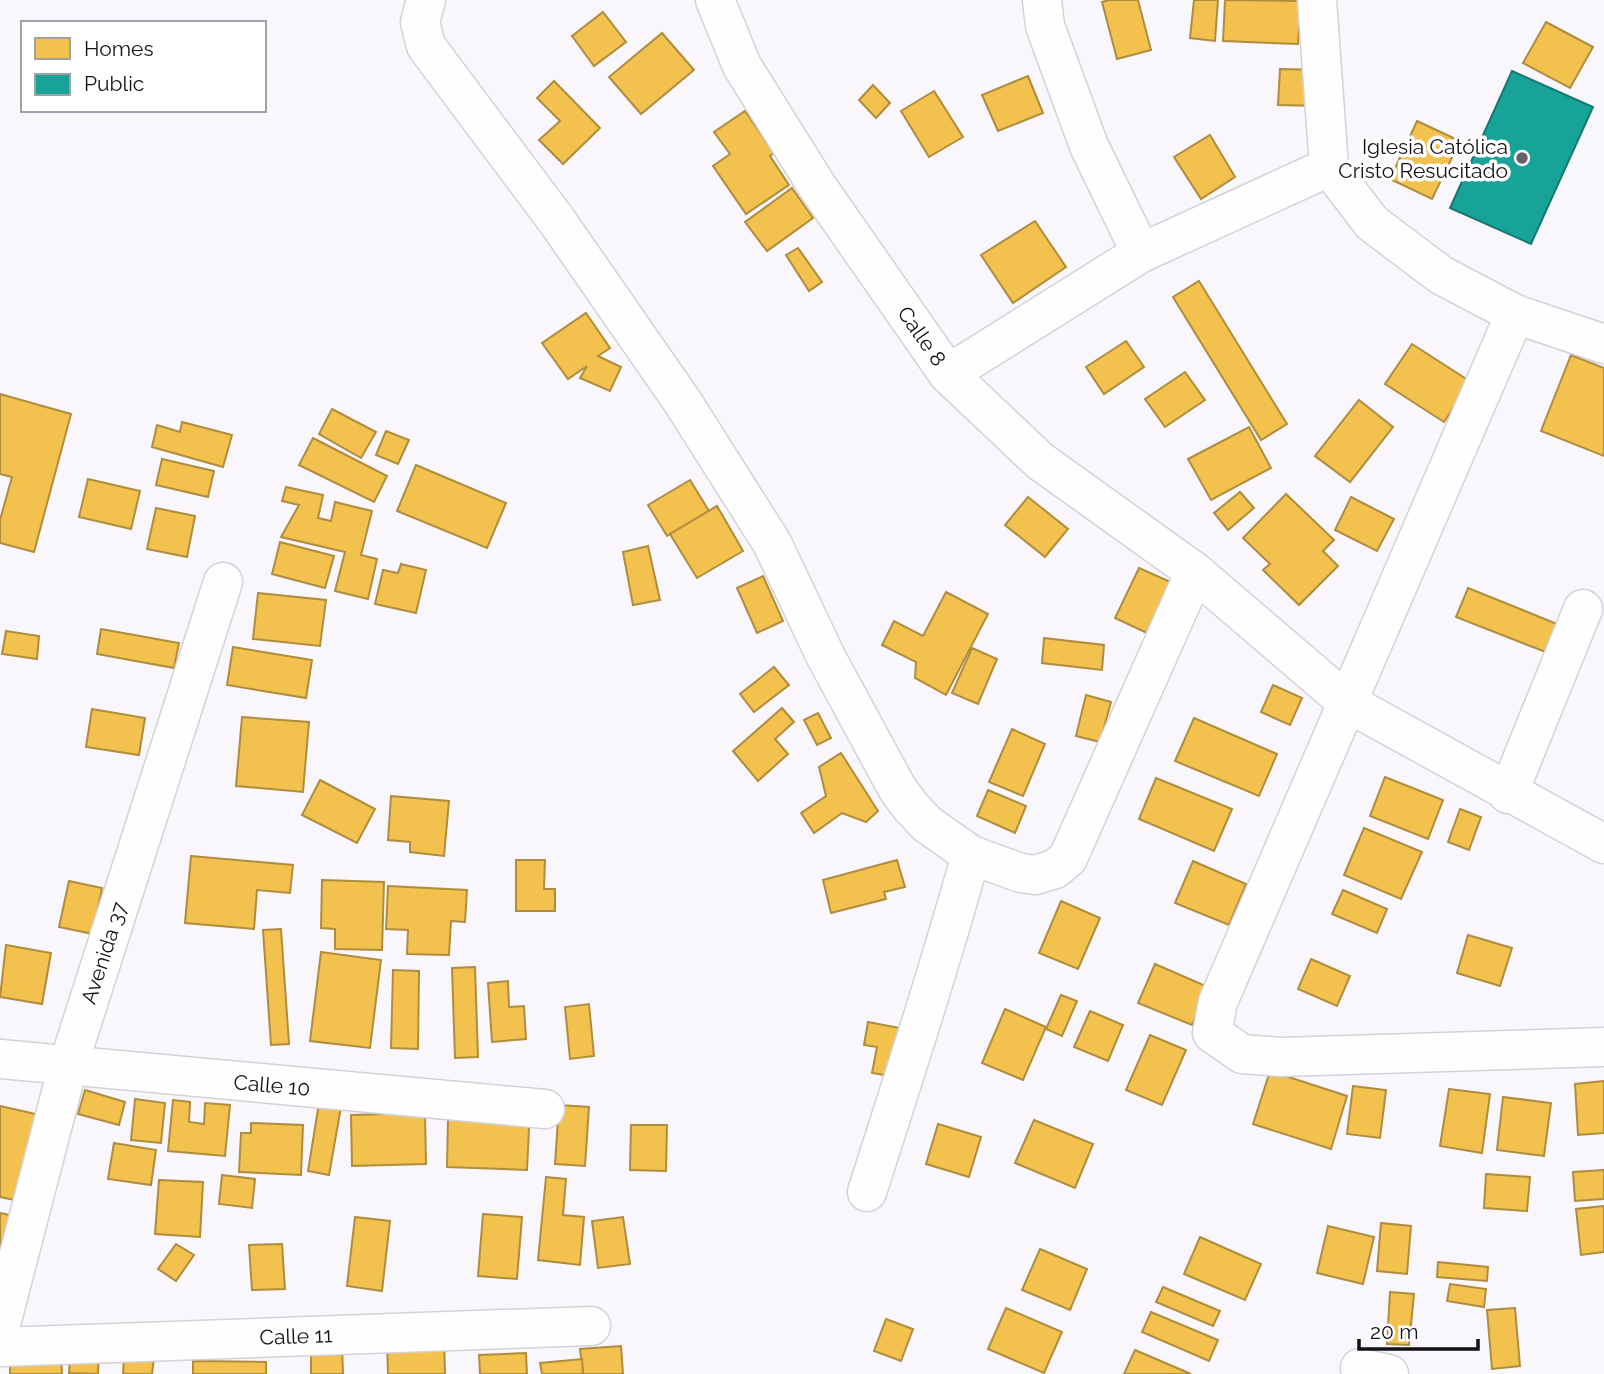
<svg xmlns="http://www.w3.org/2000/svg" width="1604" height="1374" viewBox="0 0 1604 1374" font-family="Raleway,sans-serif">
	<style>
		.homes { fill: #f2c14e; stroke: #af8c3e; stroke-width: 2 }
		.public { fill: #17a398; stroke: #167772; stroke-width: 2 }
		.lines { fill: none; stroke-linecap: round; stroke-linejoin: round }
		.minor-casing { stroke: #d4d2d8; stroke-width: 41 }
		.minor { stroke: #fefeff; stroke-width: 38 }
		.poi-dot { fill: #646268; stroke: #fff; stroke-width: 2.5 }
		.labels { text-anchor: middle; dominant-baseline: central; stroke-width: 7; stroke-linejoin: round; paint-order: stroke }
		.poi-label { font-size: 21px; fill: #141118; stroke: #fff; text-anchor: end }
		.street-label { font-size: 21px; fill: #141118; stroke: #fff }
	</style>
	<rect width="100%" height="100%" fill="#f9f7fc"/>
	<g class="homes">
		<polygon points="1109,0 1138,0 1151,50 1117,59 1102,2"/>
		<polygon points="1194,0 1218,0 1215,41 1190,38"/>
		<polygon points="1225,0 1301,1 1298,44 1223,41"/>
		<polygon points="603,12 626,42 594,66 572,36"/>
		<polygon points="1546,22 1593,47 1570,88 1523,63"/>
		<polygon points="662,33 694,70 641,114 609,77"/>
		<polygon points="1280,69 1320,70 1319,106 1278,105"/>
		<polygon points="1028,76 1043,113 998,131 982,95"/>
		<polygon points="554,81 600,128 563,164 539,140 560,121 537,98"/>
		<polygon points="873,85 890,103 876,118 859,100"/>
		<polygon points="934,91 963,137 929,157 901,111"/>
		<polygon points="745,111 774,153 770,156 789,185 746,214 713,166 730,154 714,132"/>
		<polygon points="1417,121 1460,141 1432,199 1390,179"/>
		<polygon points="1210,135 1235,177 1201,199 1174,157"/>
		<polygon points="792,188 813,218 767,251 745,222"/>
		<polygon points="1035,221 1066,267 1013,303 981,255"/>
		<polygon points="798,248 822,282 809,291 786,255"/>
		<polygon points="1199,281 1287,424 1261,440 1173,297"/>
		<polygon points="586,313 610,348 598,356 621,367 610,391 580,378 587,366 568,379 542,343"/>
		<polygon points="1126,341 1144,367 1104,394 1086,367"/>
		<polygon points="1412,344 1471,382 1444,422 1385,384"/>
		<polygon points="1571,355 1604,368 1604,456 1541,431"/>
		<polygon points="1185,372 1205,400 1165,427 1145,399"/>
		<polygon points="0,394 71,414 34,552 0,543 0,520 12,477 0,474"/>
		<polygon points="1359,400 1393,427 1350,482 1315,456"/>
		<polygon points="332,409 376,432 361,458 319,434"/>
		<polygon points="182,422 232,435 223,467 152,447 157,425 180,432"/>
		<polygon points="1249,427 1271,468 1211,500 1188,459"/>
		<polygon points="386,431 409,440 398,464 376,455"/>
		<polygon points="313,438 387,476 374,502 299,465"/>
		<polygon points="162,459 214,471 208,497 156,485"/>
		<polygon points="416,465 506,503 487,548 397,511"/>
		<polygon points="88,479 140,491 131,529 79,517"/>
		<polygon points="690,480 709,511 667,536 648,505"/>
		<polygon points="286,487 323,495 318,518 331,521 335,502 372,511 361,555 377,559 368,599 335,591 345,552 281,537 299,505 282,501"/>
		<polygon points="1240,492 1254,508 1228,530 1214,513"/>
		<polygon points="1286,494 1334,540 1323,551 1338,566 1299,605 1263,570 1270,564 1243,538"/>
		<polygon points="1028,497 1068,529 1045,557 1005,525"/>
		<polygon points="1351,497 1394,519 1377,551 1335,530"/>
		<polygon points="717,506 743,551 697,578 670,534"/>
		<polygon points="156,508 195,516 187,557 147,549"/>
		<polygon points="280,542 334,556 325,588 272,574"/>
		<polygon points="648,546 660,600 633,605 623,552"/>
		<polygon points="401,564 426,570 416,613 375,604 383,570 398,573"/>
		<polygon points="1139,568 1175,584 1151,635 1115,618"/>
		<polygon points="763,576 783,621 757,633 737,588"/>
		<polygon points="1468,588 1572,630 1561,658 1456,617"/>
		<polygon points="946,592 988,614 946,695 915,678 916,662 882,645 894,621 923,636"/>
		<polygon points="258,593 326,600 320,646 253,639"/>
		<polygon points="101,629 179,643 174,668 97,654"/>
		<polygon points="6,631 39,636 37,659 2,654"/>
		<polygon points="1044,638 1104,645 1102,670 1042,663"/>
		<polygon points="233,647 312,660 306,698 227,685"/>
		<polygon points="972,648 997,659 978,704 952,693"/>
		<polygon points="774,667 789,685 754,712 740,694"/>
		<polygon points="1273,685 1302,698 1290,725 1261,712"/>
		<polygon points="1086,695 1111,702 1100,742 1076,736"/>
		<polygon points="782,708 794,722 775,739 788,754 758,781 733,751"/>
		<polygon points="92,709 145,718 139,755 86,747"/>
		<polygon points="818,713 831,738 817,745 804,720"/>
		<polygon points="242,717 309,722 303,792 236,786"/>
		<polygon points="1194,718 1277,754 1259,796 1175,761"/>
		<polygon points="1012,729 1045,744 1023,796 989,782"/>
		<polygon points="841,753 878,811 866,822 842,813 814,833 801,813 826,796 819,767"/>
		<polygon points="1385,777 1443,800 1428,839 1370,816"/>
		<polygon points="1156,778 1232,809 1214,851 1139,819"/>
		<polygon points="320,780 375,809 357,843 302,815"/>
		<polygon points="988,790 1026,806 1015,833 977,816"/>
		<polygon points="391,796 449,801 444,856 410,852 410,842 388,840"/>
		<polygon points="1460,809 1481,817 1469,850 1448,842"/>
		<polygon points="1364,828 1422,852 1401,899 1344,875"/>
		<polygon points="191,856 293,865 290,893 257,890 254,929 185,923"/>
		<polygon points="516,860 545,860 544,889 555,889 555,911 516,911"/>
		<polygon points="897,860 905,887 884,892 886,899 831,913 823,880"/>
		<polygon points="1193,861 1246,884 1229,925 1175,903"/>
		<polygon points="322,880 384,882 382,950 335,949 335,929 321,928"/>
		<polygon points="69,881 102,888 93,934 59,927"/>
		<polygon points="388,886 467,890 465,922 451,921 449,955 407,954 408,930 386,929"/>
		<polygon points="1343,890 1387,909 1377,933 1332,914"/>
		<polygon points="1061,901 1100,918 1078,969 1039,953"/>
		<polygon points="281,929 289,1044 271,1045 263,930"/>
		<polygon points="1468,935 1512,948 1500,986 1457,973"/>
		<polygon points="6,945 51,953 42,1004 0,997"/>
		<polygon points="321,952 381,960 370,1048 310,1041"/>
		<polygon points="1311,959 1350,976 1337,1006 1298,989"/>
		<polygon points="1155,964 1208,987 1192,1025 1138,1003"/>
		<polygon points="475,967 478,1057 455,1058 452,968"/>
		<polygon points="393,970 419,971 418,1049 391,1048"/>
		<polygon points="508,981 509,1007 524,1006 526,1039 492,1042 488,983"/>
		<polygon points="1061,995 1077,1001 1062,1036 1046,1029"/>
		<polygon points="589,1004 594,1056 570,1059 565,1007"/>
		<polygon points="1005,1009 1046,1027 1023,1080 982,1063"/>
		<polygon points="1090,1011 1123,1025 1108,1061 1074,1047"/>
		<polygon points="868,1022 905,1029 896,1077 872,1073 877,1047 864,1045"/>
		<polygon points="1150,1035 1186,1050 1162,1105 1126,1090"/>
		<polygon points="1270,1071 1347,1096 1331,1149 1253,1124"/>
		<polygon points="1604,1081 1604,1133 1578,1135 1575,1084"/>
		<polygon points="1353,1086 1386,1090 1380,1138 1347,1134"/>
		<polygon points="1449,1089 1490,1094 1482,1153 1440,1146"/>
		<polygon points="85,1090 125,1102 119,1125 78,1114"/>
		<polygon points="1503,1097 1551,1103 1544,1156 1497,1150"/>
		<polygon points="135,1099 165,1103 161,1143 131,1140"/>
		<polygon points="173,1100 190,1102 189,1122 204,1124 205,1103 230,1105 225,1156 168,1151"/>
		<polygon points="319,1103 341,1107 329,1175 308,1171"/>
		<polygon points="559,1105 589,1107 585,1166 555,1164"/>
		<polygon points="0,1106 40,1115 19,1201 0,1197"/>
		<polygon points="530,1108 527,1170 447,1167 448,1118"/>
		<polygon points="425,1113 426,1164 352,1166 351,1115"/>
		<polygon points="1034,1120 1093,1144 1075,1188 1015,1163"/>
		<polygon points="251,1123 303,1125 301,1175 239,1172 241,1133 251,1133"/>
		<polygon points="938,1124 981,1137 969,1177 926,1164"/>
		<polygon points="631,1125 667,1125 666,1171 630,1170"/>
		<polygon points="114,1143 156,1150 151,1185 108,1179"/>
		<polygon points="1604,1170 1604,1199 1575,1201 1573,1172"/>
		<polygon points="1486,1174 1530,1177 1527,1211 1484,1208"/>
		<polygon points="222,1175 255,1179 252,1208 219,1204"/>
		<polygon points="546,1177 566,1179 563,1215 584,1217 580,1265 538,1260"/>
		<polygon points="159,1180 203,1182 200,1237 155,1234"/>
		<polygon points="1604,1206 1604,1252 1581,1255 1576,1209"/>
		<polygon points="0,1213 10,1215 0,1252"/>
		<polygon points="483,1214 522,1217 517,1279 478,1276"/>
		<polygon points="355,1217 390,1221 382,1291 347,1286"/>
		<polygon points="623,1217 630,1264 598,1268 592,1221"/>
		<polygon points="1381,1223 1411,1226 1407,1274 1377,1271"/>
		<polygon points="1328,1226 1374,1237 1363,1284 1317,1273"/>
		<polygon points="1200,1237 1261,1264 1245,1300 1184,1274"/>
		<polygon points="176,1244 194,1255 176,1281 158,1269"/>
		<polygon points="282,1244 285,1289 252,1290 249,1245"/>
		<polygon points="1040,1249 1087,1269 1070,1310 1022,1290"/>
		<polygon points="1438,1262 1488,1267 1487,1281 1437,1277"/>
		<polygon points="1450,1284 1486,1289 1484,1307 1447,1301"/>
		<polygon points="1163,1287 1220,1311 1213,1326 1156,1302"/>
		<polygon points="1390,1292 1414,1294 1409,1345 1387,1344"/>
		<polygon points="1006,1308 1062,1332 1044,1373 988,1349"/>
		<polygon points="1515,1308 1520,1366 1492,1369 1487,1310"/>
		<polygon points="1151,1312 1218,1340 1209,1361 1142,1332"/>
		<polygon points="886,1319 913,1329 901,1361 874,1351"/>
		<polygon points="444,1338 445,1374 388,1374 387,1339"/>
		<polygon points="71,1345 99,1347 98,1374 69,1373"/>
		<polygon points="342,1346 343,1374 311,1374 311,1347"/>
		<polygon points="621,1346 623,1374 583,1374 580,1349"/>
		<polygon points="1135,1350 1191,1374 1124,1374"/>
		<polygon points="526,1353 527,1374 480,1374 479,1355"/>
		<polygon points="10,1356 61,1356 62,1374 10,1374"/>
		<polygon points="124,1356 154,1358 152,1374 123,1374"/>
		<polygon points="582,1359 583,1374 542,1374 540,1363"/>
		<polygon points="193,1361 266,1362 266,1374 193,1374"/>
	</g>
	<polygon class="public" points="1512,71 1593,107 1531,244 1450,208"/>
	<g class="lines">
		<defs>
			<g id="minor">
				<polyline points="426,0 420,22 426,46 557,221 682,401 772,543 826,657 897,788 911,807 927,824 971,855 1021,873 1035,875 1055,869 1068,858 1195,572"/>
				<polyline points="715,0 742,66 817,186 948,374 1040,461 1195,572 1348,703 1604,844"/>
				<polyline points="1042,0 1045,26 1089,146 1141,253"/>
				<polyline points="1317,0 1329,167 1372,223 1441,275 1515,314 1604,344"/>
				<polyline points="1515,314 1218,1002 1212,1033 1242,1054 1281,1057 1604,1047"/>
				<polyline points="948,374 1141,253 1329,167"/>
				<polyline points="1508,794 1583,609"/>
				<polyline points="0,1059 545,1109"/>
				<path d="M867,1192C903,1080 939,969 971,855"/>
				<polyline points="0,1328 68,1066 223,582"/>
				<polyline points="0,1347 591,1326"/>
				<polyline points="1360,1368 1389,1374"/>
			</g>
		</defs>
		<use href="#minor" class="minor-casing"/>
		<use href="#minor" class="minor"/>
	</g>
	<circle class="poi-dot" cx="1522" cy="158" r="7"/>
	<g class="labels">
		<g class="poi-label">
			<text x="1508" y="146">Iglesia Católica<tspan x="1508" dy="24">Cristo Resucitado</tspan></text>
		</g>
		<g class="street-label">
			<text transform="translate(922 336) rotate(55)">Calle 8</text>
			<text transform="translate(104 953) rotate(-72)">Avenida 37</text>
			<text transform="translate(272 1085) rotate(5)">Calle 10</text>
			<text transform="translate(296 1336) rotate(-2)">Calle 11</text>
		</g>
	</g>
	<rect x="21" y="21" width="245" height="91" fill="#ffffff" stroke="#a1a0a3" stroke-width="2"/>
	<rect x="35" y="38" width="35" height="21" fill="#f2c14e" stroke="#a1a0a3" stroke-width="2"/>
	<text x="84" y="56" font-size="21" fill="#141118">Homes</text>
	<rect x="35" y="74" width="35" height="21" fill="#17a398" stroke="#a1a0a3" stroke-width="2"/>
	<text x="84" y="91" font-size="21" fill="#141118">Public</text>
	<path d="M1359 1339v10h119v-10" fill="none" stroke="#141118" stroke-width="3.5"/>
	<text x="1370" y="1339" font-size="21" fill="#141118" stroke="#ffffff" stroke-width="5" paint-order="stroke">20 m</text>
</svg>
